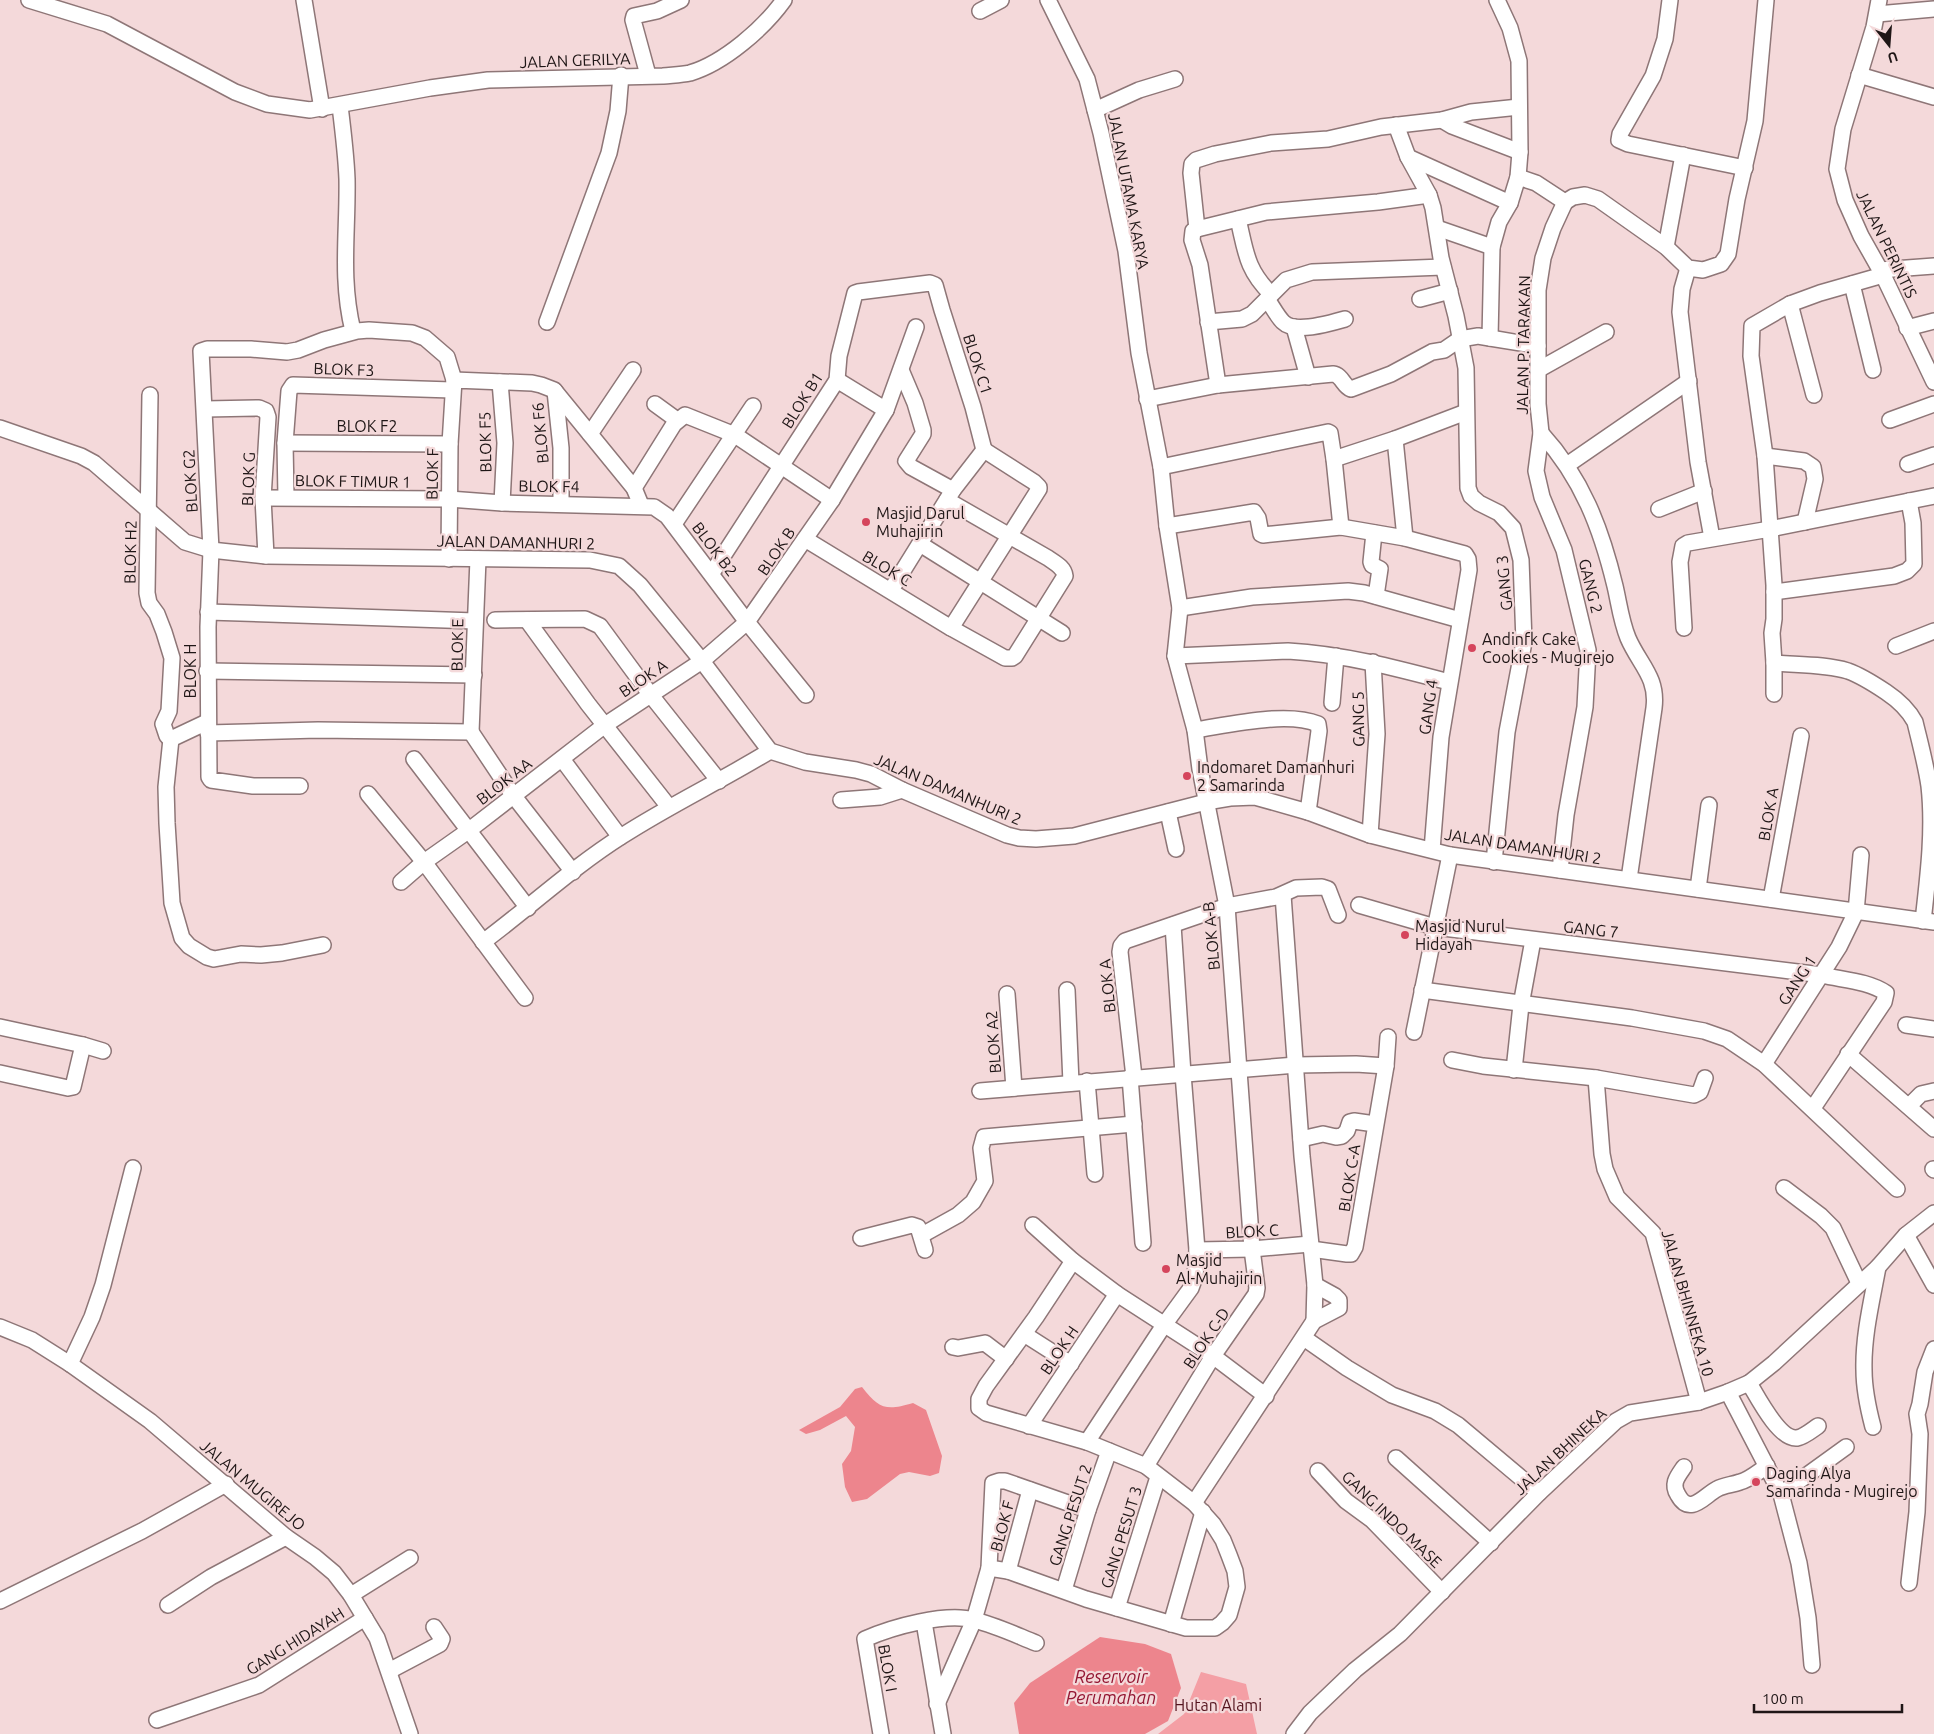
<svg xmlns="http://www.w3.org/2000/svg" width="1934" height="1734" viewBox="0 0 1934 1734" font-family="Ubuntu,sans-serif">
	<style>
		.green { fill: #f49fa5 }
		.water { fill: #ed858d }
		.lines { fill: none; stroke-linecap: round; stroke-linejoin: round }
		.minor-casing { stroke: #8e7677; stroke-width: 18 }
		.minor { stroke: #fff; stroke-width: 15 }
		.poi-dot { fill: #d5455c; stroke: #f4d9da; stroke-width: 2 }
		.labels { text-anchor: middle; dominant-baseline: central; stroke-width: 4.5; stroke-linejoin: round; paint-order: stroke }
		.street-label { font-size: 16px; fill: #1f1616; stroke: #f4d9da }
		.poi-label { font-size: 16px; fill: #1f1616; stroke: #f4d9da; text-anchor: start }
		.park-label { font-size: 16px; fill: #54141e; stroke: #f4d9da }
		.water-label { font-size: 18px; font-style: italic; fill: #951834; stroke: #f4d9da }
	</style>
	<rect width="100%" height="100%" fill="#f4d9da"/>
	<polygon class="green" points="1201,1672 1246,1684 1257,1734 1158,1734 1184,1714"/>
	<g class="water">
		<path d="M862,1387C879,1409 886,1411 913,1403L926,1410L942,1456L939,1473L930,1476L909,1472L900,1474L867,1499L852,1502L845,1487L842,1464L851,1451L855,1427L846,1416L820,1430L806,1434L799,1430L840,1407L855,1389Z"/>
		<polygon points="1100,1637 1145,1644 1171,1654 1181,1688 1168,1721 1145,1734 1019,1734 1014,1703 1030,1683"/>
	</g>
	<g class="lines">
		<defs>
			<g id="minor">
				<path d="M29,0L107,24L235,92L267,104L310,110L430,88L488,80L663,76C672,75 681,75 690,73C724,63 764,28 784,0"/>
				<polyline points="304,0 322,109"/>
				<polyline points="1048,0 1087,79 1101,133 1126,251 1139,353 1161,467 1167,526 1180,608 1175,656 1195,730 1200,769 1227,906 1252,1249 1257,1288 1256,1294 1213,1356 1146,1466"/>
				<polyline points="1670,0 1665,39 1653,76 1620,134 1619,140 1628,144 1745,168"/>
				<polyline points="1879,0 1874,27 1843,129 1837,169 1845,200 1861,236 1883,275 1934,382"/>
				<polyline points="980,11 1001,0"/>
				<polyline points="1877,14 1934,9"/>
				<polyline points="648,75 633,20 634,16 657,11 681,0"/>
				<polyline points="1859,75 1934,97"/>
				<path d="M340,106C343,130 346,154 347,179C348,232 340,278 353,331"/>
				<polyline points="1095,110 1139,90 1175,79"/>
				<polyline points="1442,120 1452,126 1520,152"/>
				<polyline points="1396,125 1408,157 1429,195 1433,208 1441,258 1456,316 1466,368 1468,488 1471,496 1479,503 1499,513 1513,528 1521,560 1524,642 1507,732 1494,862"/>
				<polyline points="1408,157 1510,203"/>
				<polyline points="1518,177 1536,183 1565,202"/>
				<polyline points="1565,202 1573,197 1585,195 1598,199 1666,247 1688,268 1703,270 1721,264 1728,254 1737,199 1755,121 1766,0"/>
				<path d="M1238,219C1246,252 1246,269 1271,294"/>
				<polyline points="1437,228 1492,247"/>
				<polyline points="1197,229 1191,173 1192,164 1196,160 1215,154 1271,143 1328,139 1381,127 1442,120 1471,112 1519,107"/>
				<polyline points="1666,247 1683,155"/>
				<polyline points="1688,268 1682,289 1680,312 1698,462 1712,538"/>
				<polyline points="1880,270 1934,266"/>
				<polyline points="1852,284 1873,370"/>
				<path d="M1267,299C1272,306 1277,316 1283,322C1295,334 1331,323 1345,319"/>
				<polyline points="1420,299 1450,291"/>
				<polyline points="1790,304 1814,395"/>
				<polyline points="547,322 609,153 618,111 621,75"/>
				<polyline points="1208,322 1242,319 1252,314 1286,280 1312,272 1443,267"/>
				<polyline points="1294,327 1308,377"/>
				<polyline points="1907,328 1934,321"/>
				<polyline points="1490,338 1538,346"/>
				<polyline points="901,370 915,403 923,430 923,434 906,461 911,467 953,490"/>
				<polyline points="1538,370 1606,332"/>
				<polyline points="837,380 886,410"/>
				<polyline points="500,382 505,443 502,503"/>
				<polyline points="1218,385 1200,265 1192,240 1193,231 1197,229 1266,212 1378,202 1429,195"/>
				<polyline points="555,391 561,448 561,504"/>
				<polyline points="150,395 147,593 149,603 157,614 164,632 172,658 169,711 163,724 167,736 171,739"/>
				<path d="M1147,399L1218,385L1333,374C1342,375 1343,386 1351,389L1391,374L1432,352L1444,350L1460,339L1478,336L1490,338L1492,247L1499,222L1510,203L1518,177L1520,152L1519,61L1510,28L1497,0"/>
				<polyline points="655,404 677,420"/>
				<polyline points="205,409 259,408 266,411 268,417 263,498 266,556"/>
				<polyline points="1890,420 1934,404"/>
				<polyline points="0,428 81,456 94,463 185,542 211,550 266,556 590,560 619,566 640,585 702,661 770,751 805,762 856,770 871,774 902,790 1007,835 1019,838 1036,839 1074,836 1206,802 1230,798 1255,797 1308,812 1370,835 1450,855 1934,922"/>
				<path d="M1541,433C1582,478 1601,528 1615,586C1619,603 1621,621 1628,638C1639,664 1658,677 1654,708L1629,879"/>
				<polyline points="590,434 633,370"/>
				<polyline points="1395,439 1405,538"/>
				<polyline points="285,443 450,444"/>
				<polyline points="1765,456 1804,461 1813,467 1815,479 1805,522"/>
				<polyline points="1334,459 1395,439 1466,412"/>
				<polyline points="1908,464 1934,455"/>
				<polyline points="1567,465 1689,381"/>
				<polyline points="1161,467 1328,432 1330,433 1334,459 1341,527"/>
				<polyline points="634,488 674,424 685,415 735,435 832,500"/>
				<polyline points="286,497 285,443 289,391 293,385 452,390"/>
				<polyline points="263,498 449,499 502,503 654,507 667,516 747,622 806,695"/>
				<polyline points="1659,509 1704,491"/>
				<polyline points="674,524 753,406"/>
				<polyline points="1167,526 1254,512 1258,518 1261,534 1263,535 1341,527 1405,538 1465,554 1468,559 1469,570 1441,737 1432,850"/>
				<polyline points="1374,533 1371,562 1372,565 1380,569 1376,596"/>
				<path d="M805,539L951,628L1005,658H1012L1015,656L1065,576C1064,567 1055,563 1048,558L947,500"/>
				<polyline points="920,544 1062,633"/>
				<polyline points="449,559 450,444 454,380 532,383 541,385 554,390 634,488 641,505"/>
				<polyline points="712,573 837,380 839,356 854,297 855,293 858,292 930,283 935,285 942,310 973,407 984,450"/>
				<polyline points="891,590 953,490 984,450"/>
				<polyline points="1774,592 1894,576 1907,571 1914,564 1913,523 1909,501"/>
				<polyline points="1180,608 1252,597 1348,591 1364,593 1460,620"/>
				<polyline points="208,612 475,621"/>
				<polyline points="495,620 585,619 600,626 650,694 719,781"/>
				<polyline points="527,620 588,704 669,807"/>
				<polyline points="951,628 1039,489 1039,487 1034,482 984,450"/>
				<polyline points="1684,628 1680,562 1683,546 1688,543 1770,529 1934,496"/>
				<polyline points="1896,646 1934,631"/>
				<path d="M1175,656L1288,651C1343,654 1396,668 1449,682"/>
				<path d="M1774,663C1798,665 1825,664 1848,671C1862,676 1874,684 1886,692C1898,700 1908,709 1915,722C1920,743 1926,765 1929,786C1934,830 1928,877 1923,921"/>
				<polyline points="207,671 474,675"/>
				<polyline points="1774,694 1774,663 1772,633 1774,619 1774,585 1765,456 1751,356 1752,326 1790,304 1820,293 1883,275"/>
				<polyline points="1332,703 1336,656"/>
				<polyline points="207,722 171,739 166,787 167,823 172,903 182,938 189,946 207,957 214,959 241,954 261,955 282,953 323,945"/>
				<path d="M1195,730C1228,725 1287,711 1318,724L1319,731L1308,812"/>
				<polyline points="471,732 478,559"/>
				<polyline points="471,732 513,795 573,872"/>
				<polyline points="208,733 318,730 471,732"/>
				<polyline points="414,759 528,908"/>
				<polyline points="562,759 620,837"/>
				<polyline points="300,786 253,786 211,780 209,777 208,627 211,550 201,351 207,349 251,349 287,352 298,350 324,340 357,331 369,330 412,333 425,338 447,357 454,380"/>
				<polyline points="368,794 424,862 525,998"/>
				<polyline points="841,800 880,797 902,790"/>
				<polyline points="1168,812 1176,849"/>
				<polyline points="1370,835 1377,734 1373,662"/>
				<polyline points="1560,870 1566,815 1585,707 1588,650 1564,550 1542,497 1536,471 1541,433 1538,404 1538,290 1543,258 1553,228 1565,202"/>
				<polyline points="401,882 424,862 468,831 605,725 702,661 747,622 832,500 886,410 916,327"/>
				<polyline points="1698,889 1709,805"/>
				<polyline points="1283,895 1302,1156 1315,1285 1314,1321"/>
				<polyline points="1771,899 1801,736"/>
				<path d="M1359,905L1435,927L1822,975C1843,980 1868,981 1886,993L1884,1002L1813,1108"/>
				<path d="M483,942C530,907 573,867 622,836C670,805 721,781 770,751"/>
				<polyline points="1067,990 1071,1083"/>
				<polyline points="1422,990 1632,1018 1704,1031 1727,1039 1764,1064 1897,1189"/>
				<polyline points="1007,994 1014,1088"/>
				<polyline points="1906,1025 1934,1029"/>
				<polyline points="0,1027 83,1045 103,1051"/>
				<polyline points="1414,1032 1450,855"/>
				<polyline points="1848,1054 1934,1129"/>
				<polyline points="1452,1060 1483,1066 1596,1078 1694,1095 1700,1092 1705,1078"/>
				<polyline points="1764,1064 1839,947 1856,912 1861,855"/>
				<polyline points="1514,1070 1521,1005 1533,940"/>
				<polyline points="0,1073 68,1088 73,1087 83,1045"/>
				<polyline points="1130,1077 1143,1243"/>
				<polyline points="1134,1077 1120,952 1121,946 1125,941 1227,906 1276,897 1296,888 1322,887 1328,889 1338,915"/>
				<polyline points="1596,1078 1602,1154 1605,1169 1617,1197 1653,1233 1699,1402"/>
				<polyline points="1087,1081 1095,1174"/>
				<polyline points="980,1091 1296,1065 1356,1064 1386,1066"/>
				<polyline points="1909,1106 1921,1094 1934,1091"/>
				<polyline points="1301,1139 1323,1134 1336,1137 1342,1136 1347,1131 1350,1122 1354,1121 1375,1124"/>
				<polyline points="1933,1169 1934,1170"/>
				<polyline points="1784,1188 1821,1216 1833,1228 1859,1283"/>
				<polyline points="1033,1225 1073,1261 1117,1294 1213,1356 1266,1396"/>
				<polyline points="922,1235 958,1215 973,1202 985,1181 981,1148 984,1137 1134,1124"/>
				<polyline points="1906,1235 1934,1285"/>
				<polyline points="861,1238 912,1225 918,1227 925,1250"/>
				<polyline points="1311,1249 1347,1254 1351,1254 1355,1247 1386,1066 1388,1037"/>
				<polyline points="1197,1250 1252,1249 1310,1244"/>
				<polyline points="0,1327 32,1340 70,1364 150,1421 286,1537 315,1557 334,1573 351,1595 377,1638 410,1734"/>
				<polyline points="1024,1334 1071,1364"/>
				<polyline points="1304,1338 1347,1368 1392,1395 1435,1411 1458,1425 1539,1493"/>
				<polyline points="953,1347 958,1348 985,1343 1006,1359"/>
				<polyline points="70,1364 92,1317 103,1285 133,1168"/>
				<path d="M1749,1383C1757,1396 1779,1440 1797,1438C1804,1437 1812,1430 1818,1426"/>
				<polyline points="1728,1392 1781,1494 1799,1563 1808,1618 1812,1665"/>
				<polyline points="1029,1426 1117,1294"/>
				<path d="M1873,1427C1868,1408 1864,1390 1864,1370C1863,1336 1872,1300 1878,1267"/>
				<polyline points="1087,1442 1164,1325 1191,1288 1195,1277 1197,1250 1183,1074 1173,925"/>
				<polyline points="1396,1458 1491,1543"/>
				<path d="M1684,1467C1677,1477 1671,1484 1678,1495C1690,1517 1705,1495 1717,1489C1724,1485 1732,1485 1740,1482C1749,1480 1758,1472 1767,1466"/>
				<polyline points="1318,1471 1346,1501 1372,1520 1442,1592"/>
				<polyline points="1781,1494 1846,1447"/>
				<polyline points="1194,1503 1314,1321 1339,1308 1339,1300 1335,1296 1315,1285"/>
				<polyline points="989,1568 1008,1571 1086,1599 1186,1628 1215,1628 1222,1623 1229,1615 1237,1587 1235,1571 1229,1555 1223,1540 1213,1524 1194,1503 1146,1466 1087,1442 986,1413 979,1408 979,1399 986,1386 1036,1317 1073,1261"/>
				<polyline points="1008,1571 1030,1490"/>
				<polyline points="1909,1583 1917,1512 1920,1434 1917,1414 1920,1404 1925,1372 1934,1349"/>
				<polyline points="1064,1590 1088,1510 1109,1451"/>
				<polyline points="351,1595 410,1558"/>
				<polyline points="0,1601 142,1531 226,1484"/>
				<polyline points="168,1605 211,1577 286,1537"/>
				<polyline points="1117,1608 1158,1477"/>
				<polyline points="924,1622 943,1734"/>
				<polyline points="1171,1624 1203,1512"/>
				<polyline points="389,1671 440,1644 442,1639 434,1627"/>
				<polyline points="937,1704 974,1620 989,1568 993,1483 999,1481 1005,1481 1088,1510"/>
				<polyline points="157,1720 259,1685 365,1618"/>
				<path d="M881,1734L865,1639C892,1627 946,1612 974,1620C995,1625 1016,1635 1036,1643"/>
				<polyline points="1294,1734 1310,1713 1355,1670 1400,1634 1539,1493 1616,1421 1630,1413 1699,1402 1728,1392 1749,1383 1774,1363 1878,1267 1906,1235 1934,1213"/>
			</g>
		</defs>
		<use href="#minor" class="minor-casing"/>
		<use href="#minor" class="minor"/>
	</g>
	<g class="poi-dot">
		<circle cx="866" cy="522" r="5"/>
		<circle cx="1472" cy="648" r="5"/>
		<circle cx="1187" cy="776" r="5"/>
		<circle cx="1405" cy="935" r="5"/>
		<circle cx="1166" cy="1269" r="5"/>
		<circle cx="1756" cy="1482" r="5"/>
	</g>
	<g class="labels">
		<g class="street-label">
			<text transform="translate(575 60) rotate(-2)">JALAN GERILYA</text>
			<text transform="translate(1129 191) rotate(79)">JALAN UTAMA KARYA</text>
			<text transform="translate(1887 244) rotate(64)">JALAN PERINTIS</text>
			<text transform="translate(1523 345) rotate(-89)">JALAN P. TARAKAN</text>
			<text transform="translate(978 364) rotate(72)">BLOK C1</text>
			<text transform="translate(344 369) rotate(2)">BLOK F3</text>
			<text transform="translate(802 400) rotate(-58)">BLOK B1</text>
			<text x="367" y="426">BLOK F2</text>
			<text transform="translate(540 433) rotate(-95)">BLOK F6</text>
			<text transform="translate(485 442) rotate(-91)">BLOK F5</text>
			<text transform="translate(432 474) rotate(-89)">BLOK F</text>
			<text transform="translate(248 479) rotate(-88)">BLOK G</text>
			<text transform="translate(190 481) rotate(-93)">BLOK G2</text>
			<text transform="translate(353 481) rotate(1)">BLOK F TIMUR 1</text>
			<text transform="translate(549 486) rotate(1)">BLOK F4</text>
			<text transform="translate(516 542) rotate(1)">JALAN DAMANHURI 2</text>
			<text transform="translate(715 549) rotate(53)">BLOK B2</text>
			<text transform="translate(776 551) rotate(-56)">BLOK B</text>
			<text transform="translate(130 552) rotate(-89)">BLOK H2</text>
			<text transform="translate(887 568) rotate(31)">BLOK C</text>
			<text transform="translate(1504 583) rotate(-95)">GANG 3</text>
			<text transform="translate(1591 586) rotate(76)">GANG 2</text>
			<text transform="translate(457 645) rotate(-89)">BLOK E</text>
			<text transform="translate(190 671) rotate(-90)">BLOK H</text>
			<text transform="translate(643 678) rotate(-34)">BLOK A</text>
			<text transform="translate(1428 707) rotate(-82)">GANG 4</text>
			<text transform="translate(1358 719) rotate(-91)">GANG 5</text>
			<text transform="translate(504 781) rotate(-38)">BLOK AA</text>
			<text transform="translate(948 789) rotate(23)">JALAN DAMANHURI 2</text>
			<text transform="translate(1768 814) rotate(-80)">BLOK A</text>
			<text transform="translate(1523 846) rotate(9)">JALAN DAMANHURI 2</text>
			<text transform="translate(1591 929) rotate(6)">GANG 7</text>
			<text transform="translate(1211 936) rotate(-95)">BLOK A-B</text>
			<text transform="translate(1797 980) rotate(-57)">GANG 1</text>
			<text transform="translate(1107 986) rotate(-96)">BLOK A</text>
			<text transform="translate(993 1042) rotate(-94)">BLOK A2</text>
			<text transform="translate(1349 1178) rotate(-81)">BLOK C-A</text>
			<text transform="translate(1252 1231) rotate(-3)">BLOK C</text>
			<text transform="translate(1688 1303) rotate(74)">JALAN BHINNEKA 10</text>
			<text transform="translate(1206 1338) rotate(-56)">BLOK C-D</text>
			<text transform="translate(1059 1350) rotate(-56)">BLOK H</text>
			<text transform="translate(1560 1451) rotate(-43)">JALAN BHINEKA</text>
			<text transform="translate(253 1485) rotate(40)">JALAN MUGIREJO</text>
			<text transform="translate(1070 1515) rotate(-72)">GANG PESUT 2</text>
			<text transform="translate(1392 1519) rotate(44)">GANG INDO MASE</text>
			<text transform="translate(1002 1526) rotate(-75)">BLOK F</text>
			<text transform="translate(1121 1537) rotate(-73)">GANG PESUT 3</text>
			<text transform="translate(295 1641) rotate(-32)">GANG HIDAYAH</text>
			<text transform="translate(888 1668) rotate(80)">BLOK I</text>
		</g>
		<g class="poi-label">
			<text x="876" y="513">Masjid Darul<tspan x="876" dy="18">Muhajirin</tspan></text>
			<text x="1482" y="639">Andinfk Cake<tspan x="1482" dy="18">Cookies - Mugirejo</tspan></text>
			<text x="1197" y="767">Indomaret Damanhuri<tspan x="1197" dy="18">2 Samarinda</tspan></text>
			<text x="1415" y="926">Masjid Nurul<tspan x="1415" dy="18">Hidayah</tspan></text>
			<text x="1176" y="1260">Masjid<tspan x="1176" dy="18">Al-Muhajirin</tspan></text>
			<text x="1766" y="1473">Daging Alya<tspan x="1766" dy="18">Samarinda - Mugirejo</tspan></text>
		</g>
		<g class="park-label">
			<text x="1218" y="1705">Hutan Alami</text>
		</g>
		<g class="water-label">
			<text x="1111" y="1676">Reservoir<tspan x="1111" dy="21">Perumahan</tspan></text>
		</g>
	</g>
	<g transform="translate(1889 45) rotate(163)" stroke="#f4d9da" stroke-width="4" paint-order="stroke">
	<path d="M0-4L9 19L0 12L-9 19Z" fill="#1f1616"/>
	<text y="-8" font-size="14" font-weight="bold" text-anchor="middle" fill="#1f1616">U</text>
	</g>
	<path d="M1754 1704v8h148v-8" fill="none" stroke="#1f1616" stroke-width="2.5"/>
	<text x="1762" y="1704" font-size="15" fill="#1f1616" stroke="#f4d9da" stroke-width="4" paint-order="stroke">100 m</text>
</svg>
